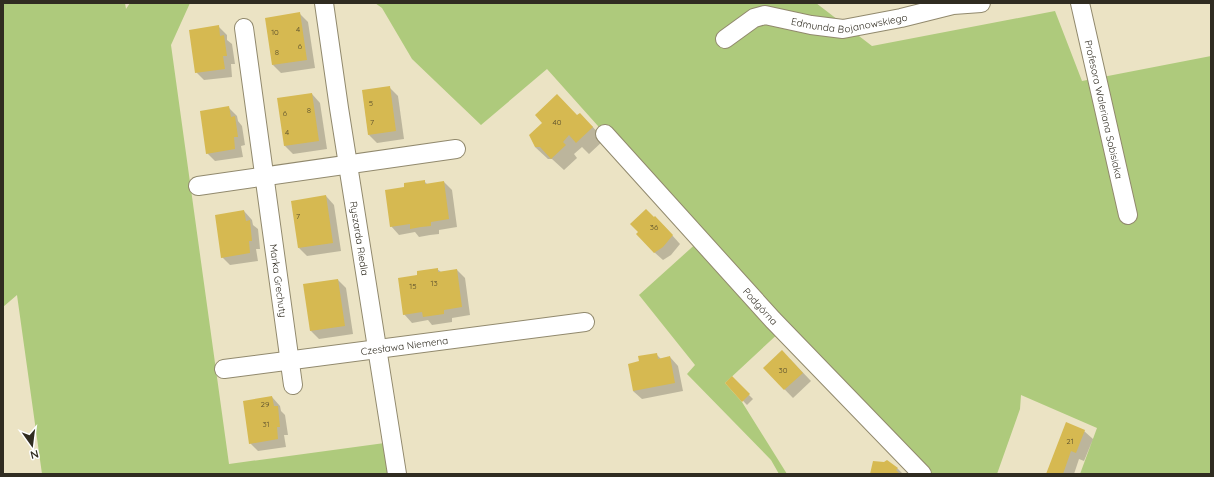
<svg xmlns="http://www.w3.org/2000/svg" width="1214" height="477" viewBox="0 0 1214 477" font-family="Quicksand,sans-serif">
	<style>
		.green { fill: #aeca7c }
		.shadow { fill: #0003 }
		.building { fill: #d6b951 }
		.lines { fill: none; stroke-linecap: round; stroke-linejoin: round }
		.minor-casing { stroke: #91896d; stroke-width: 20 }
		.minor { stroke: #fff; stroke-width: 18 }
		.labels { text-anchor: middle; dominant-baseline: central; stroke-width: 3; stroke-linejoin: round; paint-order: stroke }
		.number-label { font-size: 8px; fill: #5a4f2d }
		.street-label { font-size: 10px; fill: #302c21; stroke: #fff }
	</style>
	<rect width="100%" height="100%" fill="#ebe3c4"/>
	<g class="green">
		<polygon points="3,3 125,3 126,9 130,3 190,3 171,45 229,464 392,442 397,474 42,474 17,295 3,307"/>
		<polygon points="375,3 816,3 872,46 1055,11 1082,81 1211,56 1211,474 1080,474 1097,428 1021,395 1020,409 997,474 922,474 782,330 725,383 742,402 787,474 779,474 771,460 687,374 695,365 639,295 700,240 547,69 481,125 412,59 382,8"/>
	</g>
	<g class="shadow">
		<polygon points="299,13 308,22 315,68 281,73 273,65"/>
		<polygon points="218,26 227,35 227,40 232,44 235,64 231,64 232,77 204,80 196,72"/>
		<polygon points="389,87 398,96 404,139 377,143 369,135"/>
		<polygon points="312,94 320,103 327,149 293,154 285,146"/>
		<polygon points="229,108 237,116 238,121 242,126 245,145 241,146 243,157 215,161 207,153"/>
		<polygon points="578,116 592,126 604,140 589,154 582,147 574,154 577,158 564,170 552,159 548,159 535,147"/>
		<polygon points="424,181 428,185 444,182 452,190 457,227 439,230 439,234 430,235 419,237 415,232 399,235 391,226 405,188"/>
		<polygon points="326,196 334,205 341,251 307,256 299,248"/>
		<polygon points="244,211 252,220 253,225 258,229 260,249 256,249 258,261 230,265 222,257"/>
		<polygon points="663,225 680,244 671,255 663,260 654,252"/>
		<polygon points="437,269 441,272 457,270 465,278 470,315 452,318 452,322 432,325 428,320 412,323 404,314 418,276"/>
		<polygon points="338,280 346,288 353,334 319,339 311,331"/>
		<polygon points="656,354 661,359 670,357 678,366 683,391 642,399 633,391"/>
		<polygon points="790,359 811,381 793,398 764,368"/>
		<polygon points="732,378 753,399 747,405 726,383"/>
		<polygon points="272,397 280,406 281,411 285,415 288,435 284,435 286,447 258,451 250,443"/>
		<polygon points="1084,431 1093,439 1084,461 1079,459 1074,474 1047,474"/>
		<polygon points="887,461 898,469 903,474 872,474"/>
	</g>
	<g class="building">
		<polygon points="300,12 307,60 272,65 265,18"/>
		<polygon points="219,25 220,36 224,35 227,56 223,56 225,69 195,73 189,30"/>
		<polygon points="390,86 396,131 368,135 362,90"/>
		<polygon points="312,93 319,141 284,146 277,98"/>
		<polygon points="557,94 577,115 580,113 593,127 576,143 569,135 563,142 566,145 551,159 540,147 535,147 529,135 542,123 535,115"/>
		<polygon points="229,106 231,117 235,116 238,137 234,137 235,149 206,154 200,111"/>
		<polygon points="425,180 425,184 444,181 449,219 431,222 431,226 421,227 410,229 410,224 390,227 385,190 404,187 404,183"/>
		<polygon points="326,195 333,243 298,248 291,201"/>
		<polygon points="646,209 654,217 655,216 673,235 663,247 654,253 636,234 638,232 630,224"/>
		<polygon points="244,210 246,221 250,220 251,231 252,241 249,241 250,253 221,258 215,215"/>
		<polygon points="438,268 438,272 457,269 462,307 444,310 444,314 423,317 422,312 403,315 398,278 417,275 417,271"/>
		<polygon points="338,279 345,326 310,331 303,284"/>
		<polygon points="782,350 803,373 784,390 763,368"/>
		<polygon points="657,353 658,359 670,356 675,383 633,391 628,364 639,361 638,356"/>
		<polygon points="732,376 750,394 742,402 725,383"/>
		<polygon points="272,396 274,406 278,406 279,417 280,427 277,427 278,439 249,444 243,401"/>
		<polygon points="1066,422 1085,430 1076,453 1071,451 1063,474 1046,474"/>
		<polygon points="887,460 898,468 896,470 900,474 870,474 873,461 884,462"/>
	</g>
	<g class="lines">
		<defs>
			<g id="minor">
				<path id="s1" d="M324,3L339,108L397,474"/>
				<path id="s2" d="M1080,3L1128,215"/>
				<path id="s3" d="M244,28L293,385"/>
				<path id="s4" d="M725,39L754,18L765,15L811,25L843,29L901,18L953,5L981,3"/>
				<path id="s5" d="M605,134L773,320L922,474"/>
				<polyline points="198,186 456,149"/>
				<path id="s6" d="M224,369L585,322"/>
			</g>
		</defs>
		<use href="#minor" class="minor-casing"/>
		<use href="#minor" class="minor"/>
	</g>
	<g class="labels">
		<g class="number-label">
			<text x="298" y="29">4</text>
			<text x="275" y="32">10</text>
			<text x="300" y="46">6</text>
			<text x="277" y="52">8</text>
			<text x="371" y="103">5</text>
			<text x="309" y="110">8</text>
			<text x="285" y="113">6</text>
			<text x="372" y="122">7</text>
			<text x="557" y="122">40</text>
			<text x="287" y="132">4</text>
			<text x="298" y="216">7</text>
			<text x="654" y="227">36</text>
			<text x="434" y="283">13</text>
			<text x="413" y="286">15</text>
			<text x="783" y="370">30</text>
			<text x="265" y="404">29</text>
			<text x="266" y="424">31</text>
			<text x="1070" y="441">21</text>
		</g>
		<g class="street-label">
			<text stroke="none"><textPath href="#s4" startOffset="133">Edmunda Bojanowskiego</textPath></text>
			<text stroke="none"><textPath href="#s2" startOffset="109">Profesora Waleriana Sobisiaka</textPath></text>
			<text stroke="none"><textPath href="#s1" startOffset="238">Ryszarda Riedla</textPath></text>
			<text stroke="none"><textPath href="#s3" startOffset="255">Marka Grechuty</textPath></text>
			<text stroke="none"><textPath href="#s5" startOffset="232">Podgórna</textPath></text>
			<text stroke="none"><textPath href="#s6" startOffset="182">Czesława Niemena</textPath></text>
		</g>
	</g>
	<rect width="1214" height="477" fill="none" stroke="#302c21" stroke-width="8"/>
	<g transform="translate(32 445) rotate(166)" stroke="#ffffff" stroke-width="3" paint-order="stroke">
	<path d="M0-3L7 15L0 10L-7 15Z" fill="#302c21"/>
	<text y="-6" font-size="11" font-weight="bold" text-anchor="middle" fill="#302c21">N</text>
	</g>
</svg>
